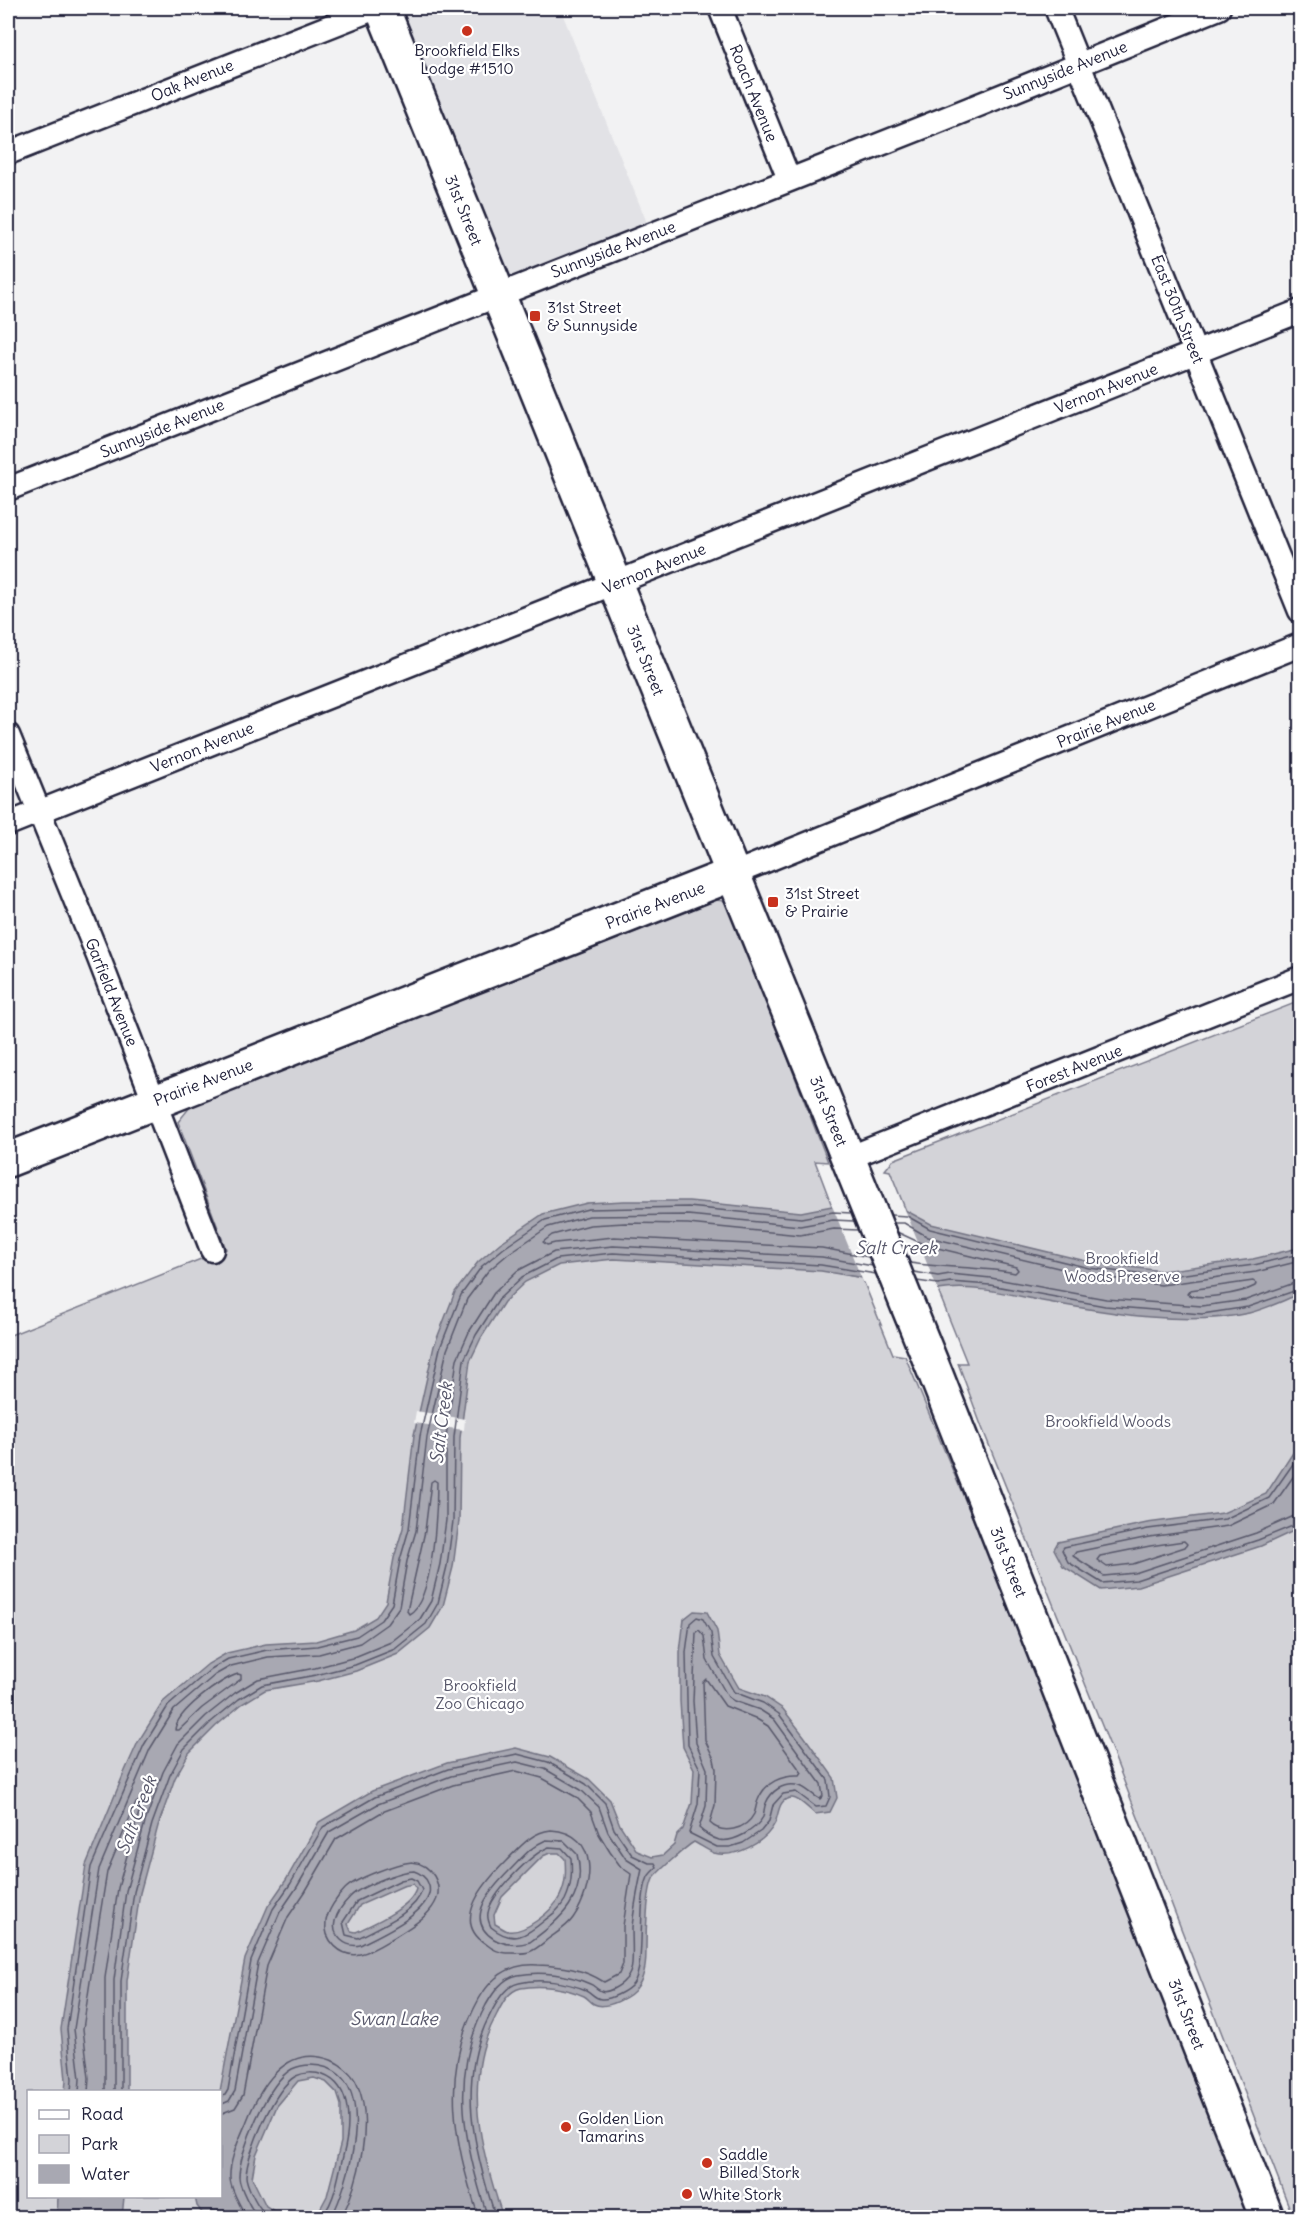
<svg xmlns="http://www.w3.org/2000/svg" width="1308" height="2225" viewBox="0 0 1308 2225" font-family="Delius,sans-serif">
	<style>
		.built { fill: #e2e2e6 }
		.green { fill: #d3d3d8; stroke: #7a7a8a; stroke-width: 1.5; fill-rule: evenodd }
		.water { fill: #a8a8b2; stroke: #727282; stroke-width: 1.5; fill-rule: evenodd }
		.pier { fill: #f2f2f3 }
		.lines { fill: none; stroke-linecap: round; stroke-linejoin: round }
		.shore { stroke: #58586b; stroke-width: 1.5 }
		.street-casing { stroke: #22223b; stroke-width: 27 }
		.secondary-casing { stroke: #22223b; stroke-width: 38 }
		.street { stroke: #fff; stroke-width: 22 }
		.secondary { stroke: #fff; stroke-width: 33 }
		.poi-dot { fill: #c8321e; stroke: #fff; stroke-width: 2 }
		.labels { text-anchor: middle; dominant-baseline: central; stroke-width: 4.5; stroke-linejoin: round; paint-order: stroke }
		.poi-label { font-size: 16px; fill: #22223b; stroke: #fff; text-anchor: start }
		.street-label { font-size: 16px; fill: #22223b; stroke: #fff }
		.park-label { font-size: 16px; fill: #57576a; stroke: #fff }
		.water-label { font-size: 18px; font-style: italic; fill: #58586b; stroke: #fff }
	</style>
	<rect width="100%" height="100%" fill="#f2f2f3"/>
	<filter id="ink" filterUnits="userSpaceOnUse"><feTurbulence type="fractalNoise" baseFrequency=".0167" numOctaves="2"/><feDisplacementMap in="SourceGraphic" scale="12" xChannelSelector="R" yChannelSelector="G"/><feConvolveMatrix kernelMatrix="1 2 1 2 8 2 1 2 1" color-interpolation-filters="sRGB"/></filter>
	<g filter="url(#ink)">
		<polygon class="built" points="389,8 560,8 654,240 508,299"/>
		<g class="green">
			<path d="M716,900L724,901L728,904L828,1162L815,1161L832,1206L821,1270L862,1278L893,1354L905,1356L1018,1627L1250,2217L8,2218V1336L226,1249L178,1122L190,1107ZM28,2092H220V2196H28Z"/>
			<polygon points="1300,1001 1300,2217 1293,2217 1113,1753 981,1425 958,1363 967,1363 890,1171 885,1170 893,1160"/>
		</g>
		<g class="water">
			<path d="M624,1201H689L801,1212L832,1206L905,1210L931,1224L1090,1262L1162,1271L1253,1259L1294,1249L1300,1244V1294C1284,1300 1266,1309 1249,1313C1186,1327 1110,1313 1048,1302C1013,1295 974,1284 938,1290L821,1271L614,1259L559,1265L525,1282L504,1302L481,1338L470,1361L460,1438L459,1521L453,1567L443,1606L430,1628L398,1654L356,1671L318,1681L265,1690L242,1704L216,1726L189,1753L175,1778L158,1826L140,1893L127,1981V2091L65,2092L66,2080L61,2029L86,1865L124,1773L138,1742L163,1702L208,1664L227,1653L266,1644L316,1641L354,1630L376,1617L386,1602L394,1558L403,1528L414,1435L434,1346L455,1292L478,1262L500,1243L543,1214L587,1203Z"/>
			<polygon points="1300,1442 1300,1528 1261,1546 1138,1586 1101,1590 1063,1566 1054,1549 1058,1542 1147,1523 1223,1513 1266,1494"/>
			<path d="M694,1611L707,1612L717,1631L720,1655L739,1688L765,1697L783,1709L804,1736L834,1778L837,1798L830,1812L815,1814C809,1809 799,1798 792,1798C778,1798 779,1814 775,1823C766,1842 735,1859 714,1853C708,1851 700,1845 694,1842C687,1846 656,1873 653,1879C647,1891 646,1931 646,1947C646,1960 646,1974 638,1986C632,1997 606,2010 594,2004C590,2002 588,1998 584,1996C566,1988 540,1984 521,1988C508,1991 502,2004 497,2014C461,2079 481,2152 503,2217H303L319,2211L327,2196L341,2142V2105L337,2093L326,2082L314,2078L298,2081L277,2106L256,2155L252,2178L266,2206L283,2217H205L197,2206L195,2197L220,2196V2091L245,1959L268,1906L286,1880L319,1822L372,1791L447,1763L516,1748L550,1757L589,1779L610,1800L620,1825L637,1851L652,1857L663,1855L674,1845L677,1835L683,1829L692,1803L694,1769L683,1747L680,1701V1652L684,1619ZM550,1853H559L565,1859C566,1872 566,1884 560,1896C553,1911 524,1934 508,1931C504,1930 499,1926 495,1924L494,1915L502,1897L543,1856ZM413,1884L416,1889C411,1908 372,1924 356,1932L351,1931L348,1924L360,1905L403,1886Z"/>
			<polygon points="58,2197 124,2197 122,2217 57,2217"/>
		</g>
		<g class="pier">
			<polygon points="831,1203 904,1207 939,1293 863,1282"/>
			<polygon points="416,1411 465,1419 464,1430 414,1423"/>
		</g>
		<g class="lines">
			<g class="shore">
				<polyline points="891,1215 907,1216 930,1229 1089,1268 1162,1277 1254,1265 1295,1255 1300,1252"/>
				<polyline points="894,1223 904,1223 928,1237 1088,1275 1161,1285 1256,1272 1300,1261"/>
				<polyline points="858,1230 834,1229 800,1235 688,1224 625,1223 590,1225 552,1235 543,1242 547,1245 555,1243 614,1237 822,1248 869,1257"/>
				<path d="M897,1232L925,1245L1016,1267L1018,1270L1015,1273C980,1267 945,1268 910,1263"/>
				<polyline points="914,1272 938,1276 950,1274 991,1278 1106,1299 1202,1306 1246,1300 1300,1281"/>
				<polyline points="917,1281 938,1284 950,1282 990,1285 1105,1306 1202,1314 1248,1307 1300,1289"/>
				<path d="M1253,1281L1256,1283L1255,1286C1242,1293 1199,1301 1187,1294L1190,1290Z"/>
				<polyline points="1300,1454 1269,1498 1225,1519 1148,1529 1064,1547 1062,1550 1068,1562 1102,1583 1136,1580 1258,1540 1300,1523"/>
				<polyline points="1300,1467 1274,1504 1228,1526 1149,1537 1076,1552 1073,1556 1104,1576 1135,1573 1256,1533 1294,1516 1300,1515"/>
				<path d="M434,1480L437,1482C437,1509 434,1601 409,1614L407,1611L425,1531L431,1482Z"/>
				<polygon points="1184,1541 1187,1544 1185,1547 1133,1564 1107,1567 1097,1560 1100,1556 1150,1546"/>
				<polygon points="697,1617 703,1619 711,1633 714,1657 734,1692 763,1703 779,1714 828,1780 830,1797 826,1806 816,1807 796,1792 783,1794 773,1805 769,1821 761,1831 743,1843 730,1847 717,1847 689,1833 698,1804 700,1769 688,1745 686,1652 690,1623"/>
				<path d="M699,1630L704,1636L707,1660L728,1697L734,1701L760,1710L774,1719L821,1784L823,1796L820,1799C812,1795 805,1786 796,1785C783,1783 771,1791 766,1803C764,1807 764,1813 763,1817C756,1830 733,1843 719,1840C712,1838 703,1832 699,1828L706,1806L707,1769L696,1743L693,1701L696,1632Z"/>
				<path d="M238,1674L241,1675V1679L202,1708L179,1730H175C176,1712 221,1679 238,1674Z"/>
				<path d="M706,1679L725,1706L755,1718L768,1726L802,1773L800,1776C782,1775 765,1782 758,1800C756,1804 756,1809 754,1814C746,1830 722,1835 710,1823L715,1805L716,1769L714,1759L705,1740L703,1682Z"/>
				<path d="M551,1830C601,1833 594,1888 573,1918C567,1927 556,1933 548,1939C543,1943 537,1949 529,1952C523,1954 514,1953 507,1953C499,1953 492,1949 486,1944C449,1921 487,1880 506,1861C519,1848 531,1832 551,1830Z"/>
				<path d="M546,1840L564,1841L577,1854C588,1897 561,1919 530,1942C518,1946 504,1945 494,1939C462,1919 493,1887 510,1870C522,1858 531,1846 546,1840Z"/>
				<path d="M549,1847L562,1848L571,1858C572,1872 572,1886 565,1900C560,1909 553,1914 545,1920C526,1936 513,1945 491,1927C489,1923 487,1918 488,1913C491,1894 531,1854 549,1847Z"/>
				<path d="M412,1862C422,1863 429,1868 434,1876C451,1905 413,1926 393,1938C383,1944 371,1952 360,1954C341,1958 323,1940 326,1921C328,1910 337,1897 345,1889C356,1878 397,1863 412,1862Z"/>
				<path d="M414,1871C420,1873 425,1876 428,1883C440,1909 378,1936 360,1945C346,1948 331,1936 335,1921C337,1913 344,1903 350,1897C359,1887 400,1871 414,1871Z"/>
				<path d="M411,1878L417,1881L422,1890C417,1912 377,1928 358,1938L346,1935L343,1922L357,1901L401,1880Z"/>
				<polyline points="71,2092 72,2079 67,2029 91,1867 144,1745 168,1706 211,1669 228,1659 267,1650 317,1646 357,1636 381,1620 392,1604 400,1560 409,1529 420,1436 440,1348 461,1295 482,1266 504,1248 545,1220 588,1209 688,1207 801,1218 833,1212 851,1213"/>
				<polyline points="79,2092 80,2079 74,2029 99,1869 150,1749 174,1710 215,1675 231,1666 268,1657 319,1654 360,1643 387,1624 399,1607 407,1561 416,1531 427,1437 447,1350 467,1299 488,1271 508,1254 548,1227 589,1216 688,1215 800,1226 833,1220 854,1221"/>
				<polyline points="88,2092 89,2078 83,2029 99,1921 107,1872 136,1803 139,1801 141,1805 118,1888 105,1978 105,2092"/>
				<polyline points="114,2092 114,1980 126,1891 145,1822 163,1772 178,1744 206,1716 235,1693 258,1679 315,1668 352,1658 391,1642 420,1619 431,1601 440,1564 446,1520 446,1437 457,1359 469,1332 494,1293 517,1271 554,1252 613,1246 822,1257 873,1266"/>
				<polyline points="121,2092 121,1981 134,1892 152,1824 170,1775 184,1749 211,1722 239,1699 262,1685 316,1675 355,1665 395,1649 426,1624 438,1603 447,1566 453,1521 454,1437 464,1360 476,1335 500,1298 522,1277 557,1259 613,1253 821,1265 876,1274"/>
				<path d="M220,2097L225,2095L228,2090L251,1961L273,1909L291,1883L323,1827L375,1797L448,1769L517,1754L548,1762L586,1784L605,1803L614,1829L632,1855L649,1863H655L657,1867C654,1870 650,1873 648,1877C636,1904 647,1965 633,1984C627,1991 610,2000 601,1999C594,1998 592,1993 586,1990C566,1982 540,1978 519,1983C505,1986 498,2000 492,2011C455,2077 474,2151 496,2218"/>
				<path d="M220,2105L229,2101L235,2091L258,1963L280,1912L297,1887L329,1832L378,1804L451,1776L517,1762L545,1769L581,1790L599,1807L608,1832L626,1859L642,1869C638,1888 634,1908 632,1927C632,1939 633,1952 632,1964C632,1969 629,1977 625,1980C621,1985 607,1994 601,1991C597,1990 594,1985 590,1984C568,1974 541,1971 518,1975C502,1978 493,1993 486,2005C448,2075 465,2147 488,2218"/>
				<path d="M220,2114L235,2108L243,2095L267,1966L288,1917L305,1892L336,1839L382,1812L453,1785L516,1771L542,1778L576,1797L591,1812L599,1834L610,1852L621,1867L631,1874L623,1926V1964L619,1974L604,1982C584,1969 562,1966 538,1965C510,1963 492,1976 479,1999C439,2071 454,2144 479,2218"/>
				<path d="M247,2218C241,2207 234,2196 231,2184C226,2167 239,2139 246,2123C260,2087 285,2043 331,2060C341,2064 353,2074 357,2084C374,2119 359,2184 341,2218"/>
				<path d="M259,2218C252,2212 239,2186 239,2177C239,2151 268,2082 292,2069C303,2064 316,2064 328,2068C377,2087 349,2184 331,2218"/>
				<path d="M272,2218C269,2215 264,2213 261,2209C256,2203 246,2184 246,2176C247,2152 275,2087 296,2076C304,2072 315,2072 323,2075C354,2086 350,2130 343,2156C339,2172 334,2210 318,2218"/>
			</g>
			<defs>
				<g id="street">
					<polyline points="720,8 789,179"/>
					<polyline points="1056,8 1300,611"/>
					<polyline points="8,153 376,8"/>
					<polyline points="8,489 934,123 1219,8"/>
					<polyline points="8,735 98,956 212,1250"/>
					<polyline points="8,824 1300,311"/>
					<polyline points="733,874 1300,645"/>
					<polyline points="848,1158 1300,978"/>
				</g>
				<g id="secondary">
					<polyline points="382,8 936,1375 1267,2218"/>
					<polyline points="8,1160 733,874"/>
				</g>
			</defs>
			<use href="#street" class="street-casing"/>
			<use href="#secondary" class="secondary-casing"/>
			<use href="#street" class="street"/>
			<use href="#secondary" class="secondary"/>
		</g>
	</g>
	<g class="poi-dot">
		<circle cx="467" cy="31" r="6"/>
		<rect x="529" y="310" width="12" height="12" rx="3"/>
		<rect x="767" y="896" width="12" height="12" rx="3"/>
		<circle cx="566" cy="2127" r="6"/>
		<circle cx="707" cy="2163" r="6"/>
		<circle cx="687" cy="2194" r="6"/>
	</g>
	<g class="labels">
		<g class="poi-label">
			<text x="467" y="50" text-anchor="middle">Brookfield Elks<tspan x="467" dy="18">Lodge #1510</tspan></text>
			<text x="547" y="307">31st Street<tspan x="547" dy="18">&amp; Sunnyside</tspan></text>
			<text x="785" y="893">31st Street<tspan x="785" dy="18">&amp; Prairie</tspan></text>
			<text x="578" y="2118">Golden Lion<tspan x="578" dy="18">Tamarins</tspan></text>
			<text x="719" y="2154">Saddle<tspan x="719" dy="18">Billed Stork</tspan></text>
			<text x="699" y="2194">White Stork</text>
		</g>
		<g class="street-label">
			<text transform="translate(1065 70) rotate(-22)">Sunnyside Avenue</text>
			<text transform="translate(192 80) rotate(-22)">Oak Avenue</text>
			<text transform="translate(754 93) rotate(68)">Roach Avenue</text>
			<text transform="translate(464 210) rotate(68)">31st Street</text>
			<text transform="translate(613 249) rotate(-21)">Sunnyside Avenue</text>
			<text transform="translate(1178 309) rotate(68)">East 30th Street</text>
			<text transform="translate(1106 388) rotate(-22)">Vernon Avenue</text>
			<text transform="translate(162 428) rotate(-22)">Sunnyside Avenue</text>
			<text transform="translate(654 568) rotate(-22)">Vernon Avenue</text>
			<text transform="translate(646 660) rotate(68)">31st Street</text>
			<text transform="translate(1106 723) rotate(-22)">Prairie Avenue</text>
			<text transform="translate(202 747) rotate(-22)">Vernon Avenue</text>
			<text transform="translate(655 905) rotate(-21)">Prairie Avenue</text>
			<text transform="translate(112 992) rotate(68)">Garfield Avenue</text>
			<text transform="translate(1074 1068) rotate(-22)">Forest Avenue</text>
			<text transform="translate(203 1082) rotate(-21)">Prairie Avenue</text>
			<text transform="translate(829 1111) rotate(68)">31st Street</text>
			<text transform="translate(1009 1562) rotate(69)">31st Street</text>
			<text transform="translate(1187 2014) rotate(69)">31st Street</text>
		</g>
		<g class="park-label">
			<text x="1122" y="1258">Brookfield<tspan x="1122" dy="18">Woods Preserve</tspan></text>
			<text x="1108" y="1421">Brookfield Woods</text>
			<text x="480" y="1685">Brookfield<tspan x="480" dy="18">Zoo Chicago</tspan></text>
		</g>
		<g class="water-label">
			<text x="896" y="1247">Salt Creek</text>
			<text transform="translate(441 1423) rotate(-83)">Salt Creek</text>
			<text transform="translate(136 1815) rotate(-69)">Salt Creek</text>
			<text x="394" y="2018">Swan Lake</text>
		</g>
	</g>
	<rect width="1308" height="2225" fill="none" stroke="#fff" stroke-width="30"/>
	<rect x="15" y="15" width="1278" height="2195" fill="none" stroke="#22223b" stroke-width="2" filter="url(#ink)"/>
	<rect x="27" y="2090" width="195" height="108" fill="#ffffff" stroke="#a7a7b1" stroke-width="1.5"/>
	<rect x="39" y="2110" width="30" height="9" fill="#ffffff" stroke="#a7a7b1" stroke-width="1.5"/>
	<text x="81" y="2120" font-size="18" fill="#22223b">Road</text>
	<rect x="39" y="2135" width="30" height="18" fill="#d3d3d8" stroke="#a7a7b1" stroke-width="1.5"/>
	<text x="81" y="2150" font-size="18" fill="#22223b">Park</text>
	<rect x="39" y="2165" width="30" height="18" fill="#a8a8b2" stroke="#a7a7b1" stroke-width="1.5"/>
	<text x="81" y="2180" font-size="18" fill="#22223b">Water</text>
</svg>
